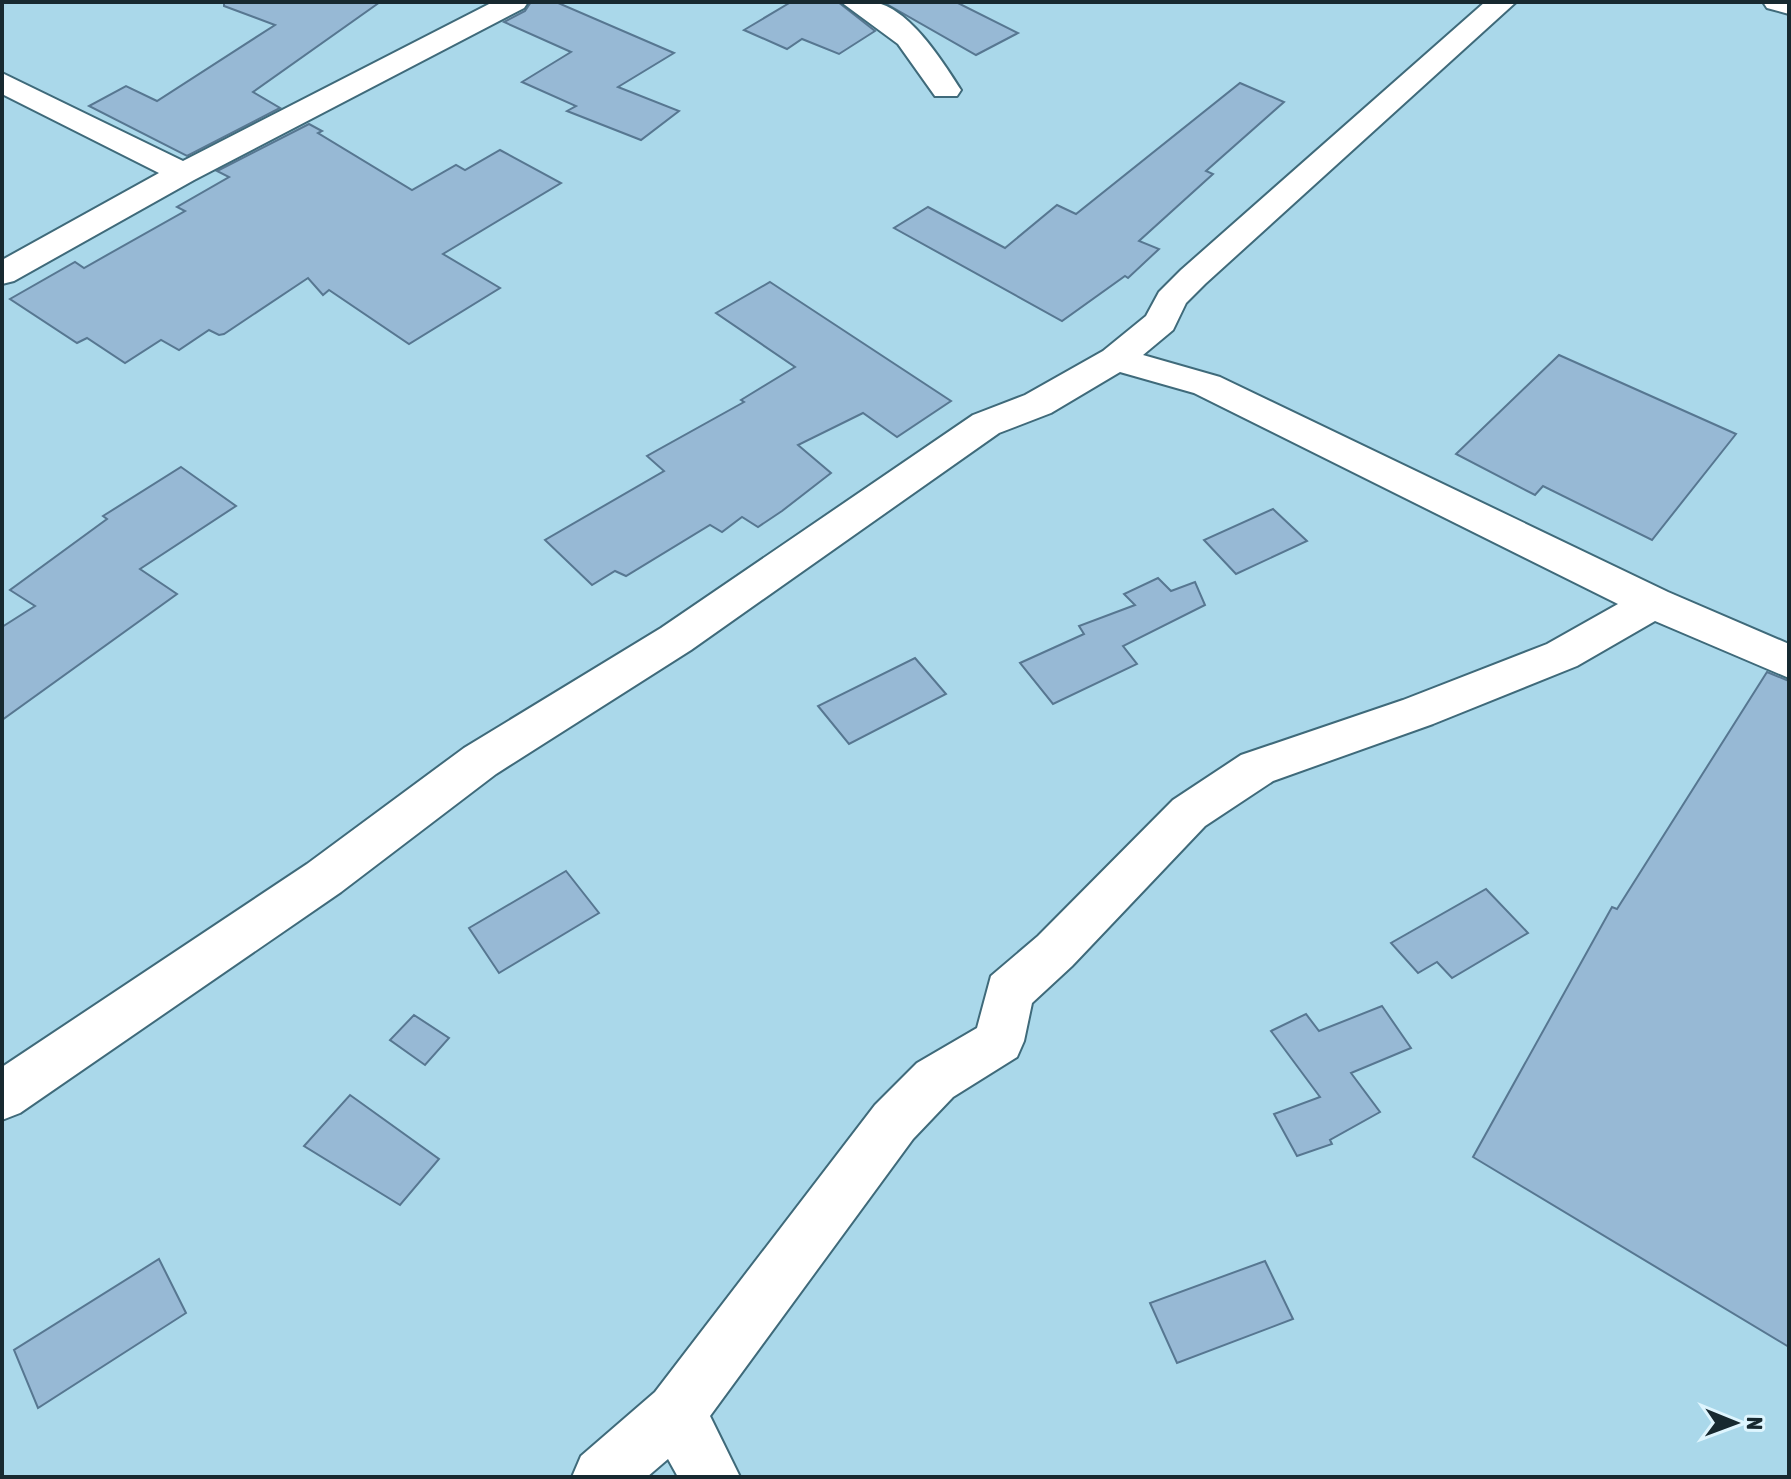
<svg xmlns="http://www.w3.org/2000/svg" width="1791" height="1479" viewBox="0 0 1791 1479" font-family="'Asap Condensed',sans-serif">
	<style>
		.building { fill: #97b9d5; stroke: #577791; stroke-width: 2 }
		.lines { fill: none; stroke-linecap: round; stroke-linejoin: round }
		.minor-casing { stroke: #3f6a7a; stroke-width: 4 }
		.minor { fill: #fff; fill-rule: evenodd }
	</style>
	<rect width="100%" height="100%" fill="#aad8ea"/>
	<g class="building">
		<polygon points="224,2 380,2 253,92 280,108 187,156 89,106 126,86 157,101 275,25 224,6"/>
		<polygon points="531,2 556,2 674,53 618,87 679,111 641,140 567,111 576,106 522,82 571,52 504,22 525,11"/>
		<polygon points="791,2 838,2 875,31 839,54 802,39 787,49 744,30"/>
		<polygon points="883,2 956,2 1018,33 976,55"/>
		<polygon points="1240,83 1284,102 1206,171 1213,174 1139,241 1159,249 1128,278 1125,276 1062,321 894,228 928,207 1005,248 1057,205 1076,214"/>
		<polygon points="309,124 322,131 318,133 412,190 456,165 465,170 500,150 561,183 443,254 500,288 409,344 329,290 323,295 308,278 224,334 219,335 209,330 179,350 161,340 125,363 87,338 77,343 10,299 75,262 84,268 185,211 177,207 229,177 217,171"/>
		<polygon points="770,282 951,401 897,437 863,413 798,445 831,473 782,511 758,527 742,517 722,532 710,525 626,576 615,571 592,585 545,540 664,471 647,456 744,402 741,400 795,367 716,313"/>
		<polygon points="1559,355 1736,434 1652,540 1543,486 1535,495 1456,454"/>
		<polygon points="181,467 236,506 140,569 177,594 2,720 2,627 35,606 10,590 107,519 103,516"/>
		<polygon points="1273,509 1307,541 1236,574 1204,540"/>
		<polygon points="1158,578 1171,591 1195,582 1205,605 1123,646 1137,664 1053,704 1020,663 1084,634 1079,626 1135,605 1124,594"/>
		<polygon points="915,658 946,694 849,744 818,706"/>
		<polygon points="1767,672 1789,681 1789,1347 1473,1157 1612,907 1617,909"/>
		<polygon points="566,871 599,913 499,973 469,928"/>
		<polygon points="1486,889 1528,933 1452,978 1437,962 1418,973 1391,943"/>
		<polygon points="1382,1006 1411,1048 1351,1073 1380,1112 1330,1140 1332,1144 1297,1156 1274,1114 1320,1097 1271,1031 1306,1014 1319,1031"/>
		<polygon points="414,1015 449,1038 425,1065 390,1040"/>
		<polygon points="350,1095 439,1159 400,1205 304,1146"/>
		<polygon points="159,1259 186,1313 38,1408 14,1350"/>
		<polygon points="1265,1261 1293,1319 1177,1363 1150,1303"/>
	</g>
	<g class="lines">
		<defs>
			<g id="minor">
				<polygon points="493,2 528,2 524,8 194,180 14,281 2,284 2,260 159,173 2,94 2,73 183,161"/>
				<path d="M841,2C851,2 863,1 873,2C909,7 943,62 961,90L957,96H935L898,44Z"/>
				<polygon points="1485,2 1516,2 1205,284 1186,303 1173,330 1143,355 1220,377 1668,592 1789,644 1789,678 1655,621 1577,666 1433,724 1273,781 1205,826 1072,966 1032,1003 1024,1041 1017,1057 953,1097 913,1139 710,1416 740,1477 678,1477 668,1459 647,1477 572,1477 581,1456 655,1392 875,1105 917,1063 977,1028 991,976 1038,936 1173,800 1241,755 1403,700 1547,644 1618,604 1194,393 1120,372 1051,413 999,433 691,650 496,774 341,892 20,1113 2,1120 2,1067 307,864 464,748 661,628 973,415 1025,395 1103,351 1146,316 1159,292 1181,270"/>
				<polygon points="1763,2 1789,2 1789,14 1767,8"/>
			</g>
		</defs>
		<use href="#minor" class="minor-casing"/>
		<use href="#minor" class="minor"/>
	</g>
	<rect width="1791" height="1479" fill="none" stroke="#172930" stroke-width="8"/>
	<g transform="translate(1735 1423) rotate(91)" stroke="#def5fe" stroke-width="6" paint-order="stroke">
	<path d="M0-6L14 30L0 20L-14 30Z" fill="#172930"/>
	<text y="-12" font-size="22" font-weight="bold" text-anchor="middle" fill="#172930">N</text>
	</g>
</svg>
